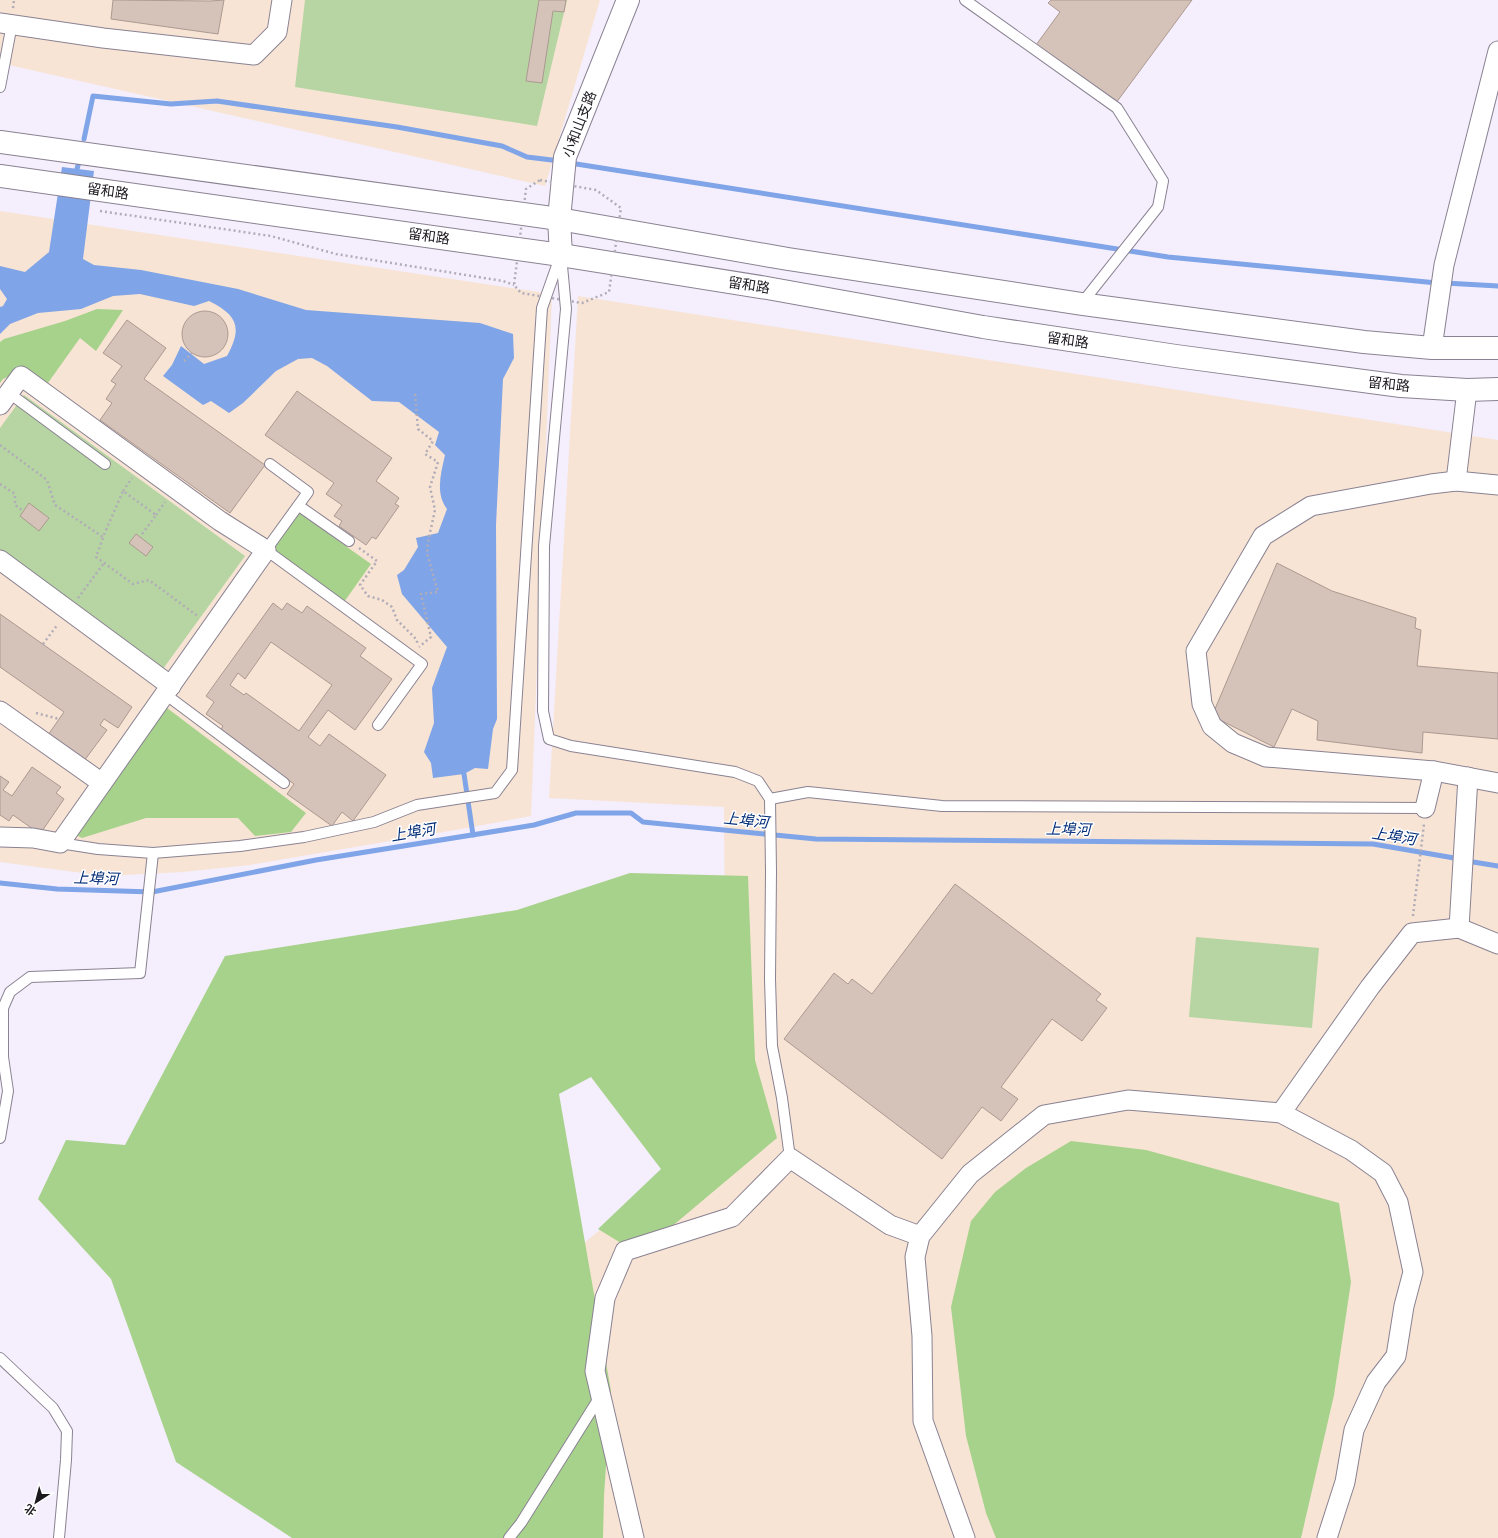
<svg xmlns="http://www.w3.org/2000/svg" width="1498" height="1538" viewBox="0 0 1498 1538" font-family="Montserrat,'Noto Sans SC',sans-serif">
	<style>
		.education { fill: #f7e4d4 }
		.green { fill: #b6d5a3 }
		.forest { fill: #a7d28b }
		.water { fill: #7fa4e7 }
		.lines { fill: none; stroke-linecap: round; stroke-linejoin: round }
		.stream { stroke: #7fa4e7; stroke-width: 5 }
		.building { fill: #d5c2b9; stroke: #ac9991; fill-rule: evenodd }
		.service-casing { stroke: #8a8292; stroke-width: 12 }
		.minor-casing { stroke: #8a8292; stroke-width: 21 }
		.tertiary-casing { stroke: #8a8292; stroke-width: 24 }
		.secondary-casing { stroke: #8a8292; stroke-width: 24 }
		.path { stroke: #b1acb8; stroke-width: 2.5; stroke-dasharray: 2 3; stroke-linecap: butt }
		.service { stroke: #fff; stroke-width: 10 }
		.minor { stroke: #fff; stroke-width: 19 }
		.tertiary { stroke: #fff; stroke-width: 22 }
		.secondary { stroke: #fff; stroke-width: 22 }
		.labels { text-anchor: middle; dominant-baseline: central; stroke-width: 3; stroke-linejoin: round; paint-order: stroke }
		.street-label { font-size: 14px; fill: #1c191f; stroke: #fff }
		.water-label { font-size: 15px; font-style: italic; fill: #032d78; stroke: #fff }
	</style>
	<rect width="100%" height="100%" fill="#f5eefd"/>
	<g class="education">
		<polygon points="0,0 600,0 545,186 0,63"/>
		<polygon points="0,211 552,294 531,816 467,828 308,855 250,865 183,872 105,876 0,862"/>
		<polygon points="578,296 1498,440 1498,1538 536,1538 521,1295 726,1126 724,807 549,798"/>
	</g>
	<g class="green">
		<polygon points="305,0 567,0 537,126 295,87"/>
		<polygon points="24,395 245,556 160,673 0,556 0,428"/>
		<polygon points="1196,937 1319,948 1312,1028 1189,1017"/>
	</g>
	<g class="forest">
		<polygon points="97,309 123,310 96,351 80,338 45,387 22,370 3,379 0,383 0,342 4,339 65,321"/>
		<polygon points="299,513 371,564 344,602 273,550"/>
		<polygon points="167,708 306,813 291,832 255,836 238,818 146,818 82,838 72,833 114,774"/>
		<polygon points="630,873 748,876 755,1060 777,1138 639,1254 598,1229 661,1169 591,1077 559,1094 611,1391 604,1496 603,1538 292,1538 176,1462 111,1279 38,1199 66,1140 125,1145 225,956 517,910"/>
		<polygon points="1071,1141 1146,1150 1339,1203 1351,1282 1334,1395 1301,1538 996,1538 986,1513 966,1436 951,1307 971,1221 995,1192 1026,1168"/>
	</g>
	<path class="water" d="M62,167L94,171L83,259L94,265L141,270L238,289L306,310L480,323L513,334L514,358L503,379L496,525L497,719L493,729L488,769L475,768L464,774L433,778L431,763L424,752L434,723L432,688L447,647L402,594L397,575L404,570L418,547L416,538L438,533L447,509C435,493 441,473 445,455L435,445L439,432L399,402L372,401L327,366L312,358L298,359L276,371L243,403L229,413L211,401L203,405L163,376L172,365L181,346L204,364L227,356C243,327 237,315 209,301L194,306L140,294L113,296L81,309L38,313L10,324L0,334V307L3,306L7,299L0,289V266L25,272L49,252Z"/>
	<g class="lines">
		<g class="stream">
			<polyline points="84,139 93,96 171,104 217,101 397,127 502,146 527,157 560,161"/>
			<polyline points="570,163 1168,257 1437,283"/>
			<polyline points="77,169 80,158"/>
			<polyline points="1445,283 1498,286"/>
			<polyline points="464,774 473,835"/>
			<polyline points="1467,861 1498,866"/>
			<polyline points="0,883 57,889 152,892 316,860 534,825 576,813 631,813 643,822 816,839 1373,844 1460,859"/>
		</g>
	</g>
	<g class="building">
		<polygon points="113,0 210,1 224,0 218,34 111,19"/>
		<polygon points="539,0 566,0 564,12 553,11 542,83 526,81"/>
		<polygon points="1051,0 1192,0 1116,103 1036,45 1060,12 1048,3"/>
		<circle cx="205" cy="334" r="23"/>
		<polygon points="127,320 166,348 144,379 265,465 230,513 100,420 112,403 106,399 116,384 111,381 122,366 103,353"/>
		<polygon points="297,391 392,458 376,481 399,498 395,504 399,506 376,539 372,537 366,545 339,526 342,521 334,516 342,505 326,494 334,483 265,435"/>
		<polygon points="29,503 49,518 39,531 20,516"/>
		<polygon points="136,534 153,547 146,556 129,543"/>
		<polygon points="1277,563 1332,591 1416,618 1415,628 1421,630 1417,666 1498,673 1498,739 1423,732 1422,753 1317,740 1318,721 1292,709 1274,747 1212,716"/>
		<path d="M273,603L282,610L287,603L302,613L307,606L366,648L360,656L392,679L355,730L328,710L308,737L320,746L329,734L386,775L353,821L342,812L332,826L287,794L294,784L220,731L223,726L206,714L214,702L206,696ZM271,642L332,685L299,731L246,693L244,695L230,685L238,673L245,679Z"/>
		<polygon points="0,614 132,707 118,728 104,719 100,725 107,730 84,761 48,735 64,712 0,667"/>
		<polygon points="32,767 61,787 56,793 64,799 40,834 13,815 9,821 0,815 0,776 9,782 3,790 12,796"/>
		<polygon points="955,884 1101,994 1096,1000 1107,1008 1082,1041 1052,1019 1001,1087 1018,1099 1001,1121 982,1107 942,1159 784,1039 834,973 848,984 852,979 872,994"/>
	</g>
	<g class="lines">
		<defs>
			<g id="service">
				<polyline points="965,0 1117,108 1163,181 1158,207 1082,303"/>
				<polyline points="0,87 12,24"/>
				<polyline points="561,255 566,309 544,546 543,711 549,739 571,746 735,772 758,781 770,799 771,872 770,979 772,1046 782,1098 790,1158"/>
				<polyline points="9,393 105,464"/>
				<polyline points="270,464 308,492 266,550 422,664 378,725"/>
				<polyline points="299,506 349,541"/>
				<polyline points="165,694 284,783"/>
				<polyline points="770,799 808,792 942,806 1425,808"/>
				<polyline points="60,843 98,849 153,853 240,846 304,837 374,822 417,805 495,793 512,770 542,308 560,257"/>
				<polyline points="0,1138 8,1091 3,1057 3,1008 10,992 30,977 140,973 153,853"/>
				<polyline points="0,1358 53,1408 67,1431 66,1460 59,1538"/>
				<polyline points="509,1538 521,1523 601,1395"/>
			</g>
			<g id="minor">
				<polyline points="0,23 103,38 254,55 277,32 282,0"/>
				<polyline points="1432,348 1444,265 1498,51"/>
				<polyline points="0,405 21,376 220,521 266,550 60,843 33,838 0,837"/>
				<polyline points="1456,481 1467,390"/>
				<polyline points="1498,485 1456,481 1431,484 1311,506 1263,536 1196,651 1202,704 1212,726 1233,743 1266,757 1434,771 1498,783"/>
				<polyline points="0,560 171,686"/>
				<polyline points="0,711 102,783"/>
				<polyline points="1425,808 1434,771"/>
				<polyline points="1459,928 1468,777"/>
				<polyline points="1281,1113 1370,987 1412,933 1459,928 1498,944"/>
				<polyline points="634,1538 595,1371 605,1298 625,1251 732,1217 790,1158 890,1225 920,1236"/>
				<polyline points="965,1538 923,1421 922,1336 915,1257 920,1236 970,1174 1044,1115 1128,1100 1281,1113 1351,1150 1383,1173 1398,1202 1413,1272 1404,1306 1396,1356 1376,1382 1354,1430 1345,1482 1327,1538"/>
			</g>
			<polyline id="tertiary" points="561,255 559,219 565,157 628,0"/>
			<g id="secondary">
				<polyline points="0,142 559,219 788,259 1082,304 1364,342 1432,348 1498,348"/>
				<polyline points="0,176 561,255 767,288 983,327 1176,356 1401,386 1467,390 1498,389"/>
			</g>
		</defs>
		<use href="#service" class="service-casing"/>
		<use href="#minor" class="minor-casing"/>
		<use href="#tertiary" class="tertiary-casing"/>
		<use href="#secondary" class="secondary-casing"/>
		<g class="path">
			<polyline points="13,8 14,0"/>
			<polygon points="540,180 596,190 621,208 609,292 582,303 521,293 514,285 526,189"/>
			<polyline points="100,211 271,236 336,254 503,281 514,285"/>
			<polyline points="184,361 192,353"/>
			<polyline points="415,394 418,429 433,441 425,454 438,462 430,487 435,510 428,542 427,553 438,592 421,594 431,637 419,647"/>
			<polyline points="0,445 47,480 55,505 103,537 123,491 156,515 140,537"/>
			<polyline points="0,484 15,494 15,505 23,511"/>
			<polyline points="123,491 132,478"/>
			<polyline points="156,515 165,502"/>
			<polyline points="103,538 96,557 133,584 149,580 199,617"/>
			<polyline points="359,548 377,561 360,585 368,596 382,600 392,607 397,620 417,640 417,644"/>
			<polyline points="78,598 104,563"/>
			<polyline points="43,644 58,624"/>
			<polyline points="36,713 59,719"/>
			<polyline points="1413,916 1424,824"/>
		</g>
		<use href="#service" class="service"/>
		<use href="#minor" class="minor"/>
		<use href="#tertiary" class="tertiary"/>
		<use href="#secondary" class="secondary"/>
	</g>
	<g class="labels">
		<g class="street-label">
			<text transform="translate(579 124) rotate(-69)">小和山支路</text>
			<text transform="translate(108 191) rotate(8)">留和路</text>
			<text transform="translate(429 236) rotate(8)">留和路</text>
			<text transform="translate(749 285) rotate(9)">留和路</text>
			<text transform="translate(1068 340) rotate(8)">留和路</text>
			<text transform="translate(1389 384) rotate(6)">留和路</text>
		</g>
		<g class="water-label">
			<text transform="translate(746 820) rotate(6)">上埠河</text>
			<text transform="translate(1068 829) rotate(1)">上埠河</text>
			<text transform="translate(413 832) rotate(-9)">上埠河</text>
			<text transform="translate(1394 836) rotate(9)">上埠河</text>
			<text transform="translate(96 878) rotate(2)">上埠河</text>
		</g>
	</g>
	<g transform="translate(36 1502) rotate(216)" stroke="#ffffff" stroke-width="3" paint-order="stroke">
	<path d="M0-3L7 15L0 10L-7 15Z" fill="#1c191f"/>
	<text y="-6" font-size="11" font-weight="bold" text-anchor="middle" fill="#1c191f">北</text>
	</g>
</svg>
